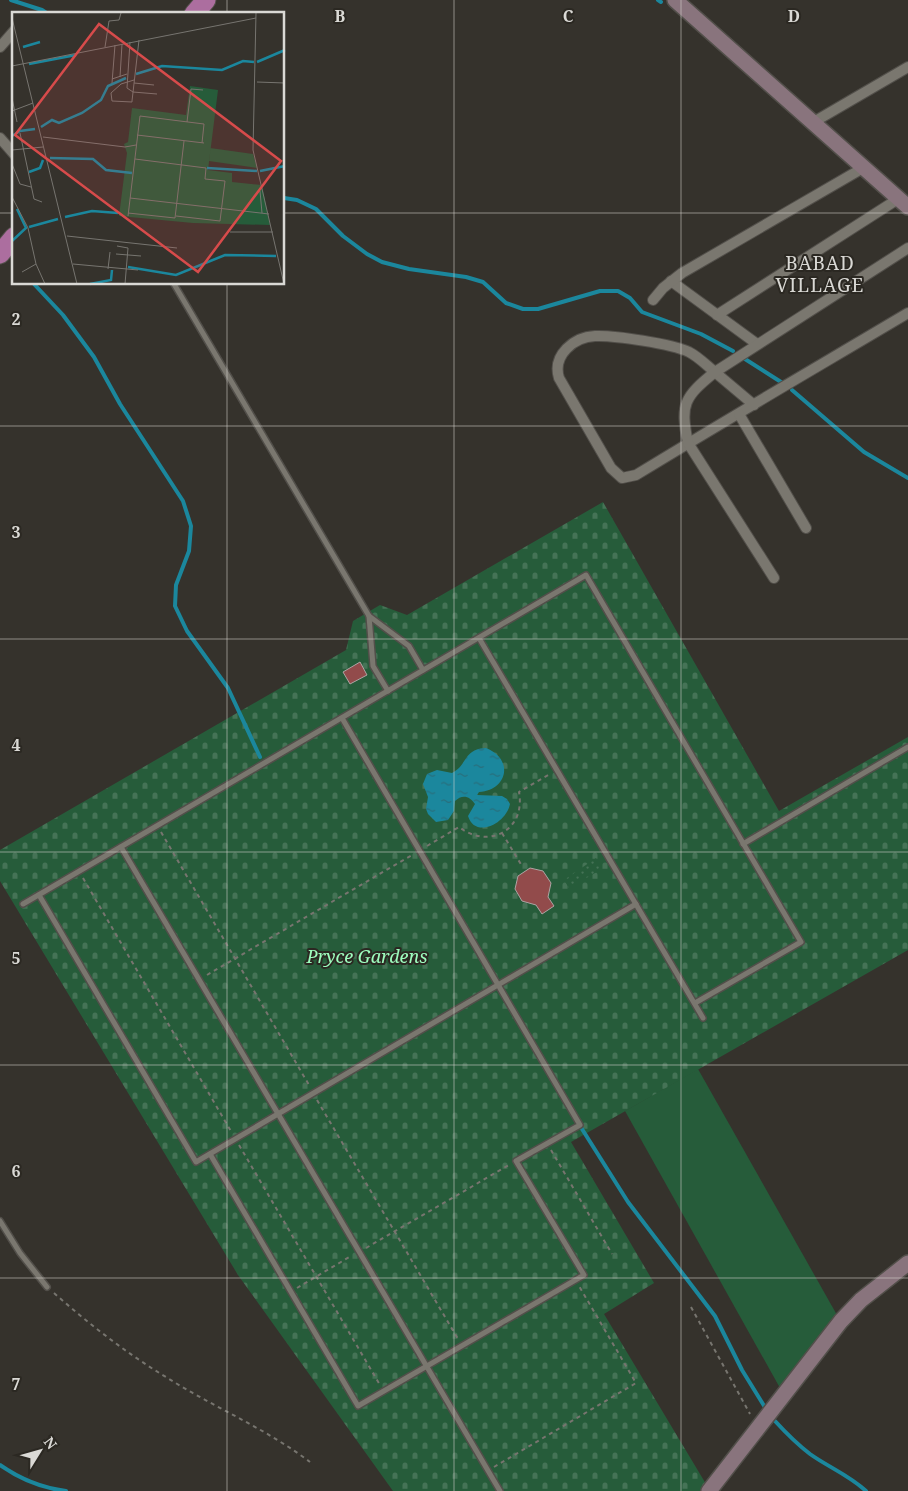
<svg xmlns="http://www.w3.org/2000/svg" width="908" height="1491" viewBox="0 0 908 1491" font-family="'Noto Serif',serif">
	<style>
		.grass { fill: #265c3a }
		.cemetery { fill: url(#cemetery-stones) }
		.park { fill: url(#park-dots) }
		.water { fill: url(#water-ripples) }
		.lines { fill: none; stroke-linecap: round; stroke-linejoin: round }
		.stream { stroke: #1b879d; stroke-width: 4 }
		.building { fill: #924b4b; stroke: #aea4a4 }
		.lane-casing { stroke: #524f4a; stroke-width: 8 }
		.street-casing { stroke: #524f4a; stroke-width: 12 }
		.secondary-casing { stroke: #524f4a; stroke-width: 18 }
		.highway-casing { stroke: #524f4a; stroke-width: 21 }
		.path { stroke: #77756f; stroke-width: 2; stroke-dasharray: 4 4; stroke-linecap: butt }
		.lane { stroke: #7a776f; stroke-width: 5 }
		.street { stroke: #7a776f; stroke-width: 10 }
		.secondary { stroke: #89747d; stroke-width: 15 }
		.highway { stroke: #ac6e9f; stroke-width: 19 }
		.grid { fill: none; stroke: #dad9d5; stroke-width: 1; stroke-opacity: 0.55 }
		.labels { text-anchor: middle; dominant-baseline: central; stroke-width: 4; stroke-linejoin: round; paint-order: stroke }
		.park-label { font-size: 18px; font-style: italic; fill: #9efdbe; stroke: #2b2822 }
		.neighbourhood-label { font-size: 19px; letter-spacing: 1px; fill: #dad9d5; stroke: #2b2822 }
		.inset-river { fill: none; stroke: #1b879d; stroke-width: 2.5 }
		.inset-road { fill: none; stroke: #777570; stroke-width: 1 }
		.view { fill: #d74b4b; fill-opacity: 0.15; stroke: #d74b4b; stroke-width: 2.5 }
		.inset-edge { fill: none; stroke: #dad9d5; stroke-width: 2.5 }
		.grid-label { font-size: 16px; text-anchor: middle; font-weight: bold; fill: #dad9d5; stroke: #2b2822; stroke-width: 4; stroke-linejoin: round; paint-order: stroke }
	</style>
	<defs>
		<pattern id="cemetery-stones" width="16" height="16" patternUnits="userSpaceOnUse" patternTransform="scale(1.25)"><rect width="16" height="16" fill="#265c3a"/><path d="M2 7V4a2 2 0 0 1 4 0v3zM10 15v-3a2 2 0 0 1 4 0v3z" fill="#457356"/></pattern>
		<pattern id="park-dots" width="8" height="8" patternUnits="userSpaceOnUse" patternTransform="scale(1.25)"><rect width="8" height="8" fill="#265c3a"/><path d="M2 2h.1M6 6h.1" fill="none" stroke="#457356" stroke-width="1.8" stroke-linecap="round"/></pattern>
		<pattern id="water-ripples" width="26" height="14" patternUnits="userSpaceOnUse" patternTransform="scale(1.25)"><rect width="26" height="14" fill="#1b879d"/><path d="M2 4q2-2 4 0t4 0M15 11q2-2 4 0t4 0" fill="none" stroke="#286e7c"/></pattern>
	</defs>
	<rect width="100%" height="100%" fill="#35322c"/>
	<polygon class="grass" points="698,1069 837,1315 780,1388 625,1111"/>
	<polygon class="cemetery" points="603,502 779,811 908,737 908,950 571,1142 654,1283 604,1314 706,1484 700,1491 393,1491 238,1275 0,881 0,850 346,650 353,621 380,605 407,615"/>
	<polygon class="park" points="596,858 602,869 569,888 564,880"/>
	<path class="water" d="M486,748C514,759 508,790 479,792L477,795L502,796L507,799L510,804C506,824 475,839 468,816L475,804C470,796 462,794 455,801L454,811L448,820L436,822L428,814L426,809L428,797L423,784L427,774L437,770L452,773C468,765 463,749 486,748Z"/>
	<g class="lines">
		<g class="stream">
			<polyline points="11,0 42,10 48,14"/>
			<polyline points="658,0 661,2"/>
			<polyline points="284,198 297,200 316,209 343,236 367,254 382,262 409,269 466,277 483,282 506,303 523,309 538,309 600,291 618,291 630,298 642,312 701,334 733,351"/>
			<polyline points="34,284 63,315 94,357 120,404 183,501 191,526 189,551 176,585 175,606 187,631 228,688 260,757"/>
			<polyline points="745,359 781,382"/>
			<polyline points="792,390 864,452 908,478"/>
			<polyline points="582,1129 628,1202 715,1316 742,1370 766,1409"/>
			<path d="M775,1421C786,1433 797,1444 810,1454C828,1467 849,1475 866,1491"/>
			<path d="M0,1465C20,1479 41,1488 66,1491"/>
		</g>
	</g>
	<g class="building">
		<polygon points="360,662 367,675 350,684 343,672"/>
		<polygon points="530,868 543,871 551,883 548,897 554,906 542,914 536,905 522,901 515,889 518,876"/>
	</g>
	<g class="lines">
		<defs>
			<g id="lane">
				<polyline points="174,284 369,616 409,646 423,670"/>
				<polyline points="369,616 373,666 388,691"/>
				<polyline points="479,638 703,1018"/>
				<polyline points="743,844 908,747"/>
				<polyline points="121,847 500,1491"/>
				<polyline points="39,895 196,1162 636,904"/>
				<polyline points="23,904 586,575 801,942 695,1003"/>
				<polyline points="210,1154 358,1406 584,1275 516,1161 580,1125 342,718"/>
				<polyline points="0,1221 20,1253 47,1287"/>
			</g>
			<g id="street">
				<polyline points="0,47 14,31"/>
				<polyline points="812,123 908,67"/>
				<polyline points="0,138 14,154"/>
				<polyline points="671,281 757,344"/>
				<polyline points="653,300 663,288 682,273 863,168"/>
				<polyline points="717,315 898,199"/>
				<path d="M754,405C741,394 729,384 716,373C707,366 699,357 689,352C672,344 614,335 595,336C574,337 552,355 559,378L611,468L622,478L636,475C726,420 817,367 908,313"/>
				<polyline points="739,414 806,528"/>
				<path d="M774,578L688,443C680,404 684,397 715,372L908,248"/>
			</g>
			<g id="secondary">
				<polyline points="675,0 908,207"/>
				<polyline points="709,1491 841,1321 861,1300 908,1263"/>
			</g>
			<g id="highway">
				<polyline points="194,14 206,0"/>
				<polyline points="0,254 14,237"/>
			</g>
		</defs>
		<use href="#lane" class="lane-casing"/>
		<use href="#street" class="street-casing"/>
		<use href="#secondary" class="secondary-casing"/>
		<use href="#highway" class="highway-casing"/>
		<g class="path">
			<polyline points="161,832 309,1085"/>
			<polyline points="502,833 522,866"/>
			<path d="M427,846L459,827C489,850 526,830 519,792L550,774"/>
			<polyline points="83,878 232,1133"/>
			<polyline points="207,975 412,855"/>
			<polyline points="317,1100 458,1339"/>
			<polyline points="239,1145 380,1385"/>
			<polyline points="551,1150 612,1254"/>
			<polyline points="366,1248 509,1165"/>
			<polyline points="297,1288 351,1256"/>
			<path d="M54,1293C89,1324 126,1353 166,1377C213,1407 265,1428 310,1462"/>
			<polyline points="691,1307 750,1414"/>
			<polyline points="494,1467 636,1383 579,1286"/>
		</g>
		<use href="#lane" class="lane"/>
		<use href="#street" class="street"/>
		<use href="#secondary" class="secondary"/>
		<use href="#highway" class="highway"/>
	</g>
	<path class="grid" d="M227,0V14M454,0V1491M681,0V1491M0,213H14M284,213H908M227,284V1491M0,426H908M0,639H908M0,852H908M0,1065H908M0,1278H908"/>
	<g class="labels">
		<g class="park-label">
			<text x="367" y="956">Pryce Gardens</text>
		</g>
		<g class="neighbourhood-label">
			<text x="820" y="263">BABAD<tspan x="820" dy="22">VILLAGE</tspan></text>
		</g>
	</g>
	<g transform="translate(12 12)">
		<rect width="272" height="272" fill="#35322c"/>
		<path d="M198,136L241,142L245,156L197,149Z" fill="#265c3a"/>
		<path d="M178,74L206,78L196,158L220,161V170L250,173L258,213L181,211L107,204L115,141L112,132L116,130L120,96L174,103Z" fill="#265c3a"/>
		<path class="inset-river" d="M11,35L28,30M245,50L273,38M17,52L64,43M124,62L150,54L210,58L231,49L242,50M29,115L40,108L47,111L70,101L89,88L96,74L114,66M0,124L8,119L23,117M38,146L81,147L94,158L120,161M195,156L245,159M248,159L273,154M17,160L28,156L31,148M53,205L80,199L106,201M17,215L46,207M0,229L14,216L5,197M116,255L164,263L213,243L264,244M78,272L99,268L100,258"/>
		<path class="inset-road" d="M244,1L241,138L272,272M0,6L65,272M118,30L115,76L121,80L145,82M93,35L97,9L107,8L109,1M0,54L244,6M108,65L110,32M100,67L115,62M122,68L109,72L99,81L100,89L120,90V89L127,28M245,70L273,71M100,71L103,33M122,71L142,73M0,86L5,110M0,99L21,91M175,110L179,77L191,78M8,121L22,187L30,190M125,123L192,131M31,125L113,135L124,133M0,138L31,135M123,147L194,156L193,167L213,169L208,209L164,204M0,152L8,172L19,175M248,179L250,201M0,185L16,216L24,252L33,272M118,186L257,202M116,201L163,206L172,129M116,204L128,104L192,112L190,131M218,220H261M55,224L165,236M105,234L116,236L113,272M104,242L129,244M61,252L126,258M96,257L98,240M10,260L24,252"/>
		<path class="view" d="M87,12L269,149L186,260L3,123Z"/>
		<rect width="272" height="272" class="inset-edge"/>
	</g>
	<g class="grid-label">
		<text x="340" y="22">B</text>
		<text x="568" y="22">C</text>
		<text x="794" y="22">D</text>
		<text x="16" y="325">2</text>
		<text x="16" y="538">3</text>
		<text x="16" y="751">4</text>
		<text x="16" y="964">5</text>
		<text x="16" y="1177">6</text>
		<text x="16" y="1390">7</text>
	</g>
	<g transform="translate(40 1451) rotate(53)" stroke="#2b2822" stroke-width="4" paint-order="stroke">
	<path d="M0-4L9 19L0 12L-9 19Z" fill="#dad9d5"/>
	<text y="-8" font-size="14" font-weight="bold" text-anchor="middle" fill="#dad9d5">N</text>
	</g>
</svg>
